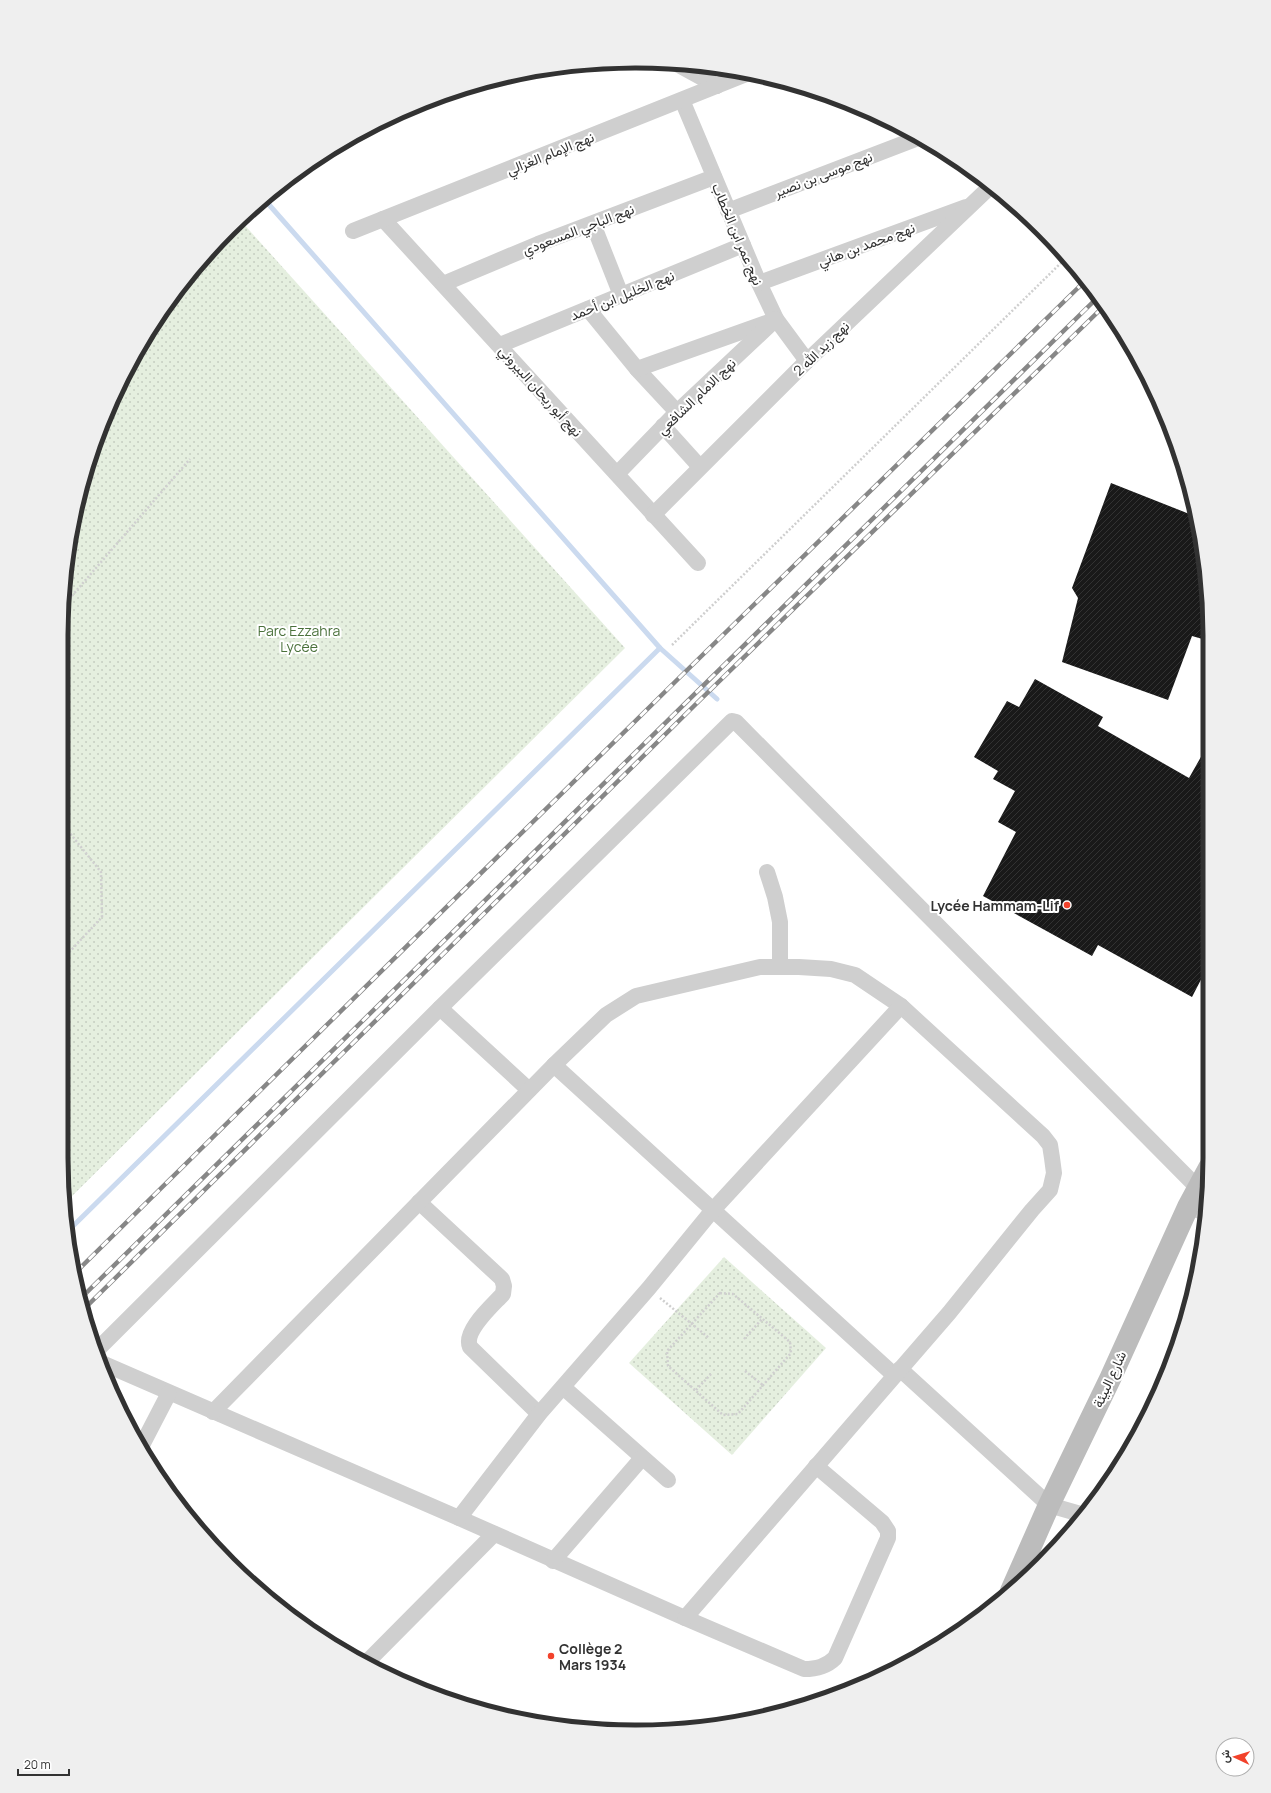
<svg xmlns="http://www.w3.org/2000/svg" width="1271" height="1793" viewBox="0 0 1271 1793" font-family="Manrope,Vazirmatn,sans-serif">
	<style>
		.green { fill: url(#green-dots) }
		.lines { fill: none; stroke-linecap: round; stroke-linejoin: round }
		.stream { stroke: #cbdaef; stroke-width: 5 }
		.building { fill: url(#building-hatch) }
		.path { stroke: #cfcfcf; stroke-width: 2.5; stroke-dasharray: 2 2; stroke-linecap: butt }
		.street { stroke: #cfcfcf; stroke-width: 16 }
		.secondary { stroke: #bcbcbc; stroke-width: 22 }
		.rail-casing { stroke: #878787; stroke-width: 4.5 }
		.rail { stroke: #fff; stroke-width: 3; stroke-dasharray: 9; stroke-linecap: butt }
		.poi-dot { fill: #f2422b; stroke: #fff; stroke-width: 1.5 }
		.labels { text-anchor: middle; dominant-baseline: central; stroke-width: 4; stroke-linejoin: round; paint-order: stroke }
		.street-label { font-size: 14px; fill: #323232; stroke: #fff }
		.park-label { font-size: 14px; fill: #4a713b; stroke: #fff }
		.poi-label { font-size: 14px; font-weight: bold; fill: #323232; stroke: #fff; text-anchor: end }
		.rim { fill: none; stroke: #323232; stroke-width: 5 }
	</style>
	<defs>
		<pattern id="green-dots" width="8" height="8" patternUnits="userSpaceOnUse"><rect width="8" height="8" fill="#e5efdf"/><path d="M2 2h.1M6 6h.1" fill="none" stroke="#c5cdc0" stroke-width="1.8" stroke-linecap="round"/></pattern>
		<pattern id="building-hatch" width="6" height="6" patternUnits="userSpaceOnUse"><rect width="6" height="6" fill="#191919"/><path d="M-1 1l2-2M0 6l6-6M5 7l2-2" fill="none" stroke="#323232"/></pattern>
	</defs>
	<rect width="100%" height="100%" fill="#fff"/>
	<g class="green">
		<polygon points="241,221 625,648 67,1201 61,1157 61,635 72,523 105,416 138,348 180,286"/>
		<polygon points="724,1257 826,1348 732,1455 629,1363"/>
	</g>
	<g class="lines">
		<g class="stream">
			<polyline points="264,199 660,648 717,699"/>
			<polyline points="70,1229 660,648"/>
		</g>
	</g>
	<g class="building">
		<polygon points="1111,483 1197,517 1205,560 1206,640 1192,636 1168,700 1062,662 1078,598 1072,588"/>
		<polygon points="1035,679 1103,717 1098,726 1189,778 1206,748 1207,968 1192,997 1098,945 1092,956 983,896 1016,832 998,822 1015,791 993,779 998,771 974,757 1007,701 1019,707"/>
	</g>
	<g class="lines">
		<g class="path">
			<polyline points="64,605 190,459"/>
			<polyline points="672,645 1067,257"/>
			<polyline points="61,961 102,917 101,872 61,822"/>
			<polygon points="720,1293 733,1294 790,1342 791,1353 738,1414 723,1415 668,1366 667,1351"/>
			<polyline points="660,1298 709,1338"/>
			<polyline points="744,1339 762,1319"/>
			<polyline points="745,1371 764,1386"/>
			<polyline points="696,1390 711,1374"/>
		</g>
		<g class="street">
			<polyline points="675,63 717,86"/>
			<polyline points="682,100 759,283 776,319 807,361"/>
			<polyline points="728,211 918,138"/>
			<polyline points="383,219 698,563"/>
			<polyline points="593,224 621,295"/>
			<polyline points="353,231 746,74"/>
			<polyline points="759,283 966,207"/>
			<polyline points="443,284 538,244 714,177"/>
			<polyline points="588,309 637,369 677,412"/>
			<polyline points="500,345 743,245"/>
			<polyline points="637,369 769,322"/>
			<polyline points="663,426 700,467"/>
			<polyline points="617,474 677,412 776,319"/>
			<polyline points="653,515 807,361 991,186"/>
			<polyline points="767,872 775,897 780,922 780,967"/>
			<polyline points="440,1008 529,1090"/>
			<polyline points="554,1065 894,1375"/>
			<path d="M419,1202L502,1279L504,1286L503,1294C492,1306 463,1331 470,1347L539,1414"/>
			<polyline points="1188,1207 1206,1213"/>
			<polyline points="97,1350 440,1008 732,721 736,722 1199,1189"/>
			<path d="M102,1363L459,1518L685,1618L804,1669C816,1669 826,1667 835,1658L888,1538V1531L882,1522L816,1466"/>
			<polyline points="900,1369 1049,1505 1084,1515"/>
			<polyline points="563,1387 668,1480"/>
			<polyline points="213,1412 554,1065 606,1015 636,996 760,967 799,967 831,969 855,975 901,1006 1043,1136 1050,1145 1052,1158 1054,1173 1050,1190 1032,1210 949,1313 685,1618"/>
			<polyline points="141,1447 169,1393"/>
			<polyline points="459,1518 539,1414 649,1288 712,1211 901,1006"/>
			<polyline points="553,1561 642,1458"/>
			<polyline points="367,1662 494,1534"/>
		</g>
		<polyline class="secondary" points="1011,1591 1049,1505 1110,1379 1188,1207 1209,1168"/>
		<defs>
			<g id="rail">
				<polyline points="76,1272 678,679 1084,282"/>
				<polyline points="80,1299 1096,299"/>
				<polyline points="82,1311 699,701 1102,308"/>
			</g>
		</defs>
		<use href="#rail" class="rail-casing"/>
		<use href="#rail" class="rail"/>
	</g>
	<g class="poi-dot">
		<circle cx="1067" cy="905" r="4"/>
		<circle cx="551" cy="1656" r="4"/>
	</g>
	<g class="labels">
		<g class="street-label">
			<text transform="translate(550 153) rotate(-22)">نهج الإمام الغزالي</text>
			<text transform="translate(823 174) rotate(-21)">نهج موسى بن نصير</text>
			<text transform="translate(578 229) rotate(-21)">نهج الباجي المسعودي</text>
			<text transform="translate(738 234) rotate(67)">نهج عمر ابن الخطاب</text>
			<text transform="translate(866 244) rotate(-20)">نهج محمد بن هاني</text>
			<text transform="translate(622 295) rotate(-22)">نهج الخليل ابن أحمد</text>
			<text transform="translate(821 348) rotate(-44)">نهج زيد الله 2</text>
			<text transform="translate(541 391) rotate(48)">نهج أبو ريحان البيروني</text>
			<text transform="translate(696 396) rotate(-44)">نهج الامام الشافعي</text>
			<text transform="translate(1109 1379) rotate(-65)">شارع البيئة</text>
		</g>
		<g class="park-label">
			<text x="299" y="630">Parc Ezzahra<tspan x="299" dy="16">Lycée</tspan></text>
		</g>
		<g class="poi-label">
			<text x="1059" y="905">Lycée Hammam-Lif</text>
			<text x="559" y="1648" text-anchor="start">Collège 2<tspan x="559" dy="16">Mars 1934</tspan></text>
		</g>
	</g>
	<path d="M0 0H1271V1793H0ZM635 68H636A567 567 0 0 1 1203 635V1158A567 567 0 0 1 636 1725H635A567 567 0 0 1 68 1158V635A567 567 0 0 1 635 68Z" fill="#efefef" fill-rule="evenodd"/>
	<path class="rim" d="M635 68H636A567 567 0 0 1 1203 635V1158A567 567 0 0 1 636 1725H635A567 567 0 0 1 68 1158V635A567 567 0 0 1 635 68Z"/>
	<g transform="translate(1235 1757) rotate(274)"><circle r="19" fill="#ffffff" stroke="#adadad"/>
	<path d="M0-3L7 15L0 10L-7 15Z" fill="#f2422b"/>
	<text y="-6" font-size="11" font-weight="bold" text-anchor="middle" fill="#323232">ش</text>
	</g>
	<path d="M18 1769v6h51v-6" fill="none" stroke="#323232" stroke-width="2"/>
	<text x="24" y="1769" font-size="12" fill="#323232" stroke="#ffffff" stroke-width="3" paint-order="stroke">20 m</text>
</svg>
